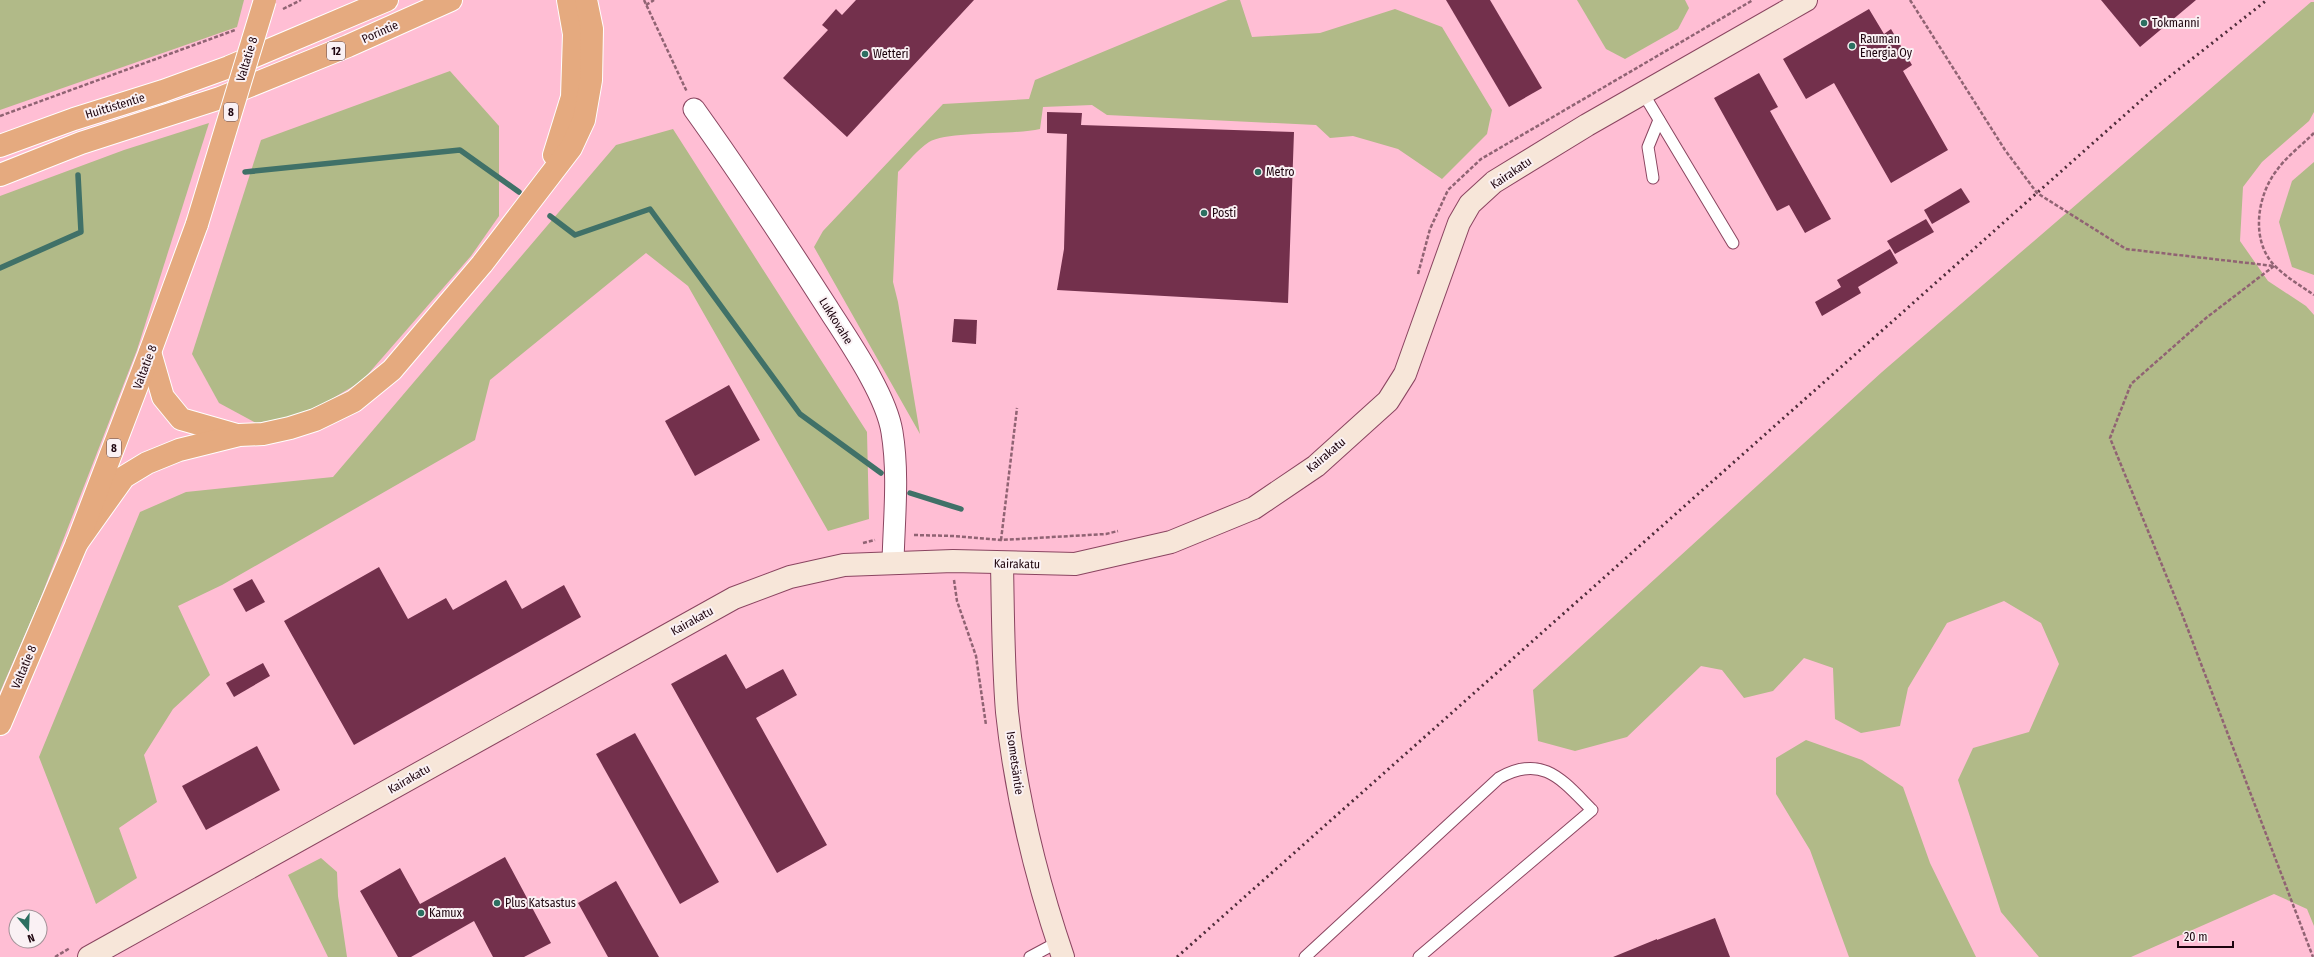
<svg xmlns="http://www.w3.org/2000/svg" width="2314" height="957" viewBox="0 0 2314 957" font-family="'Fira Sans Condensed',sans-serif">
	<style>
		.green { fill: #b1ba88 }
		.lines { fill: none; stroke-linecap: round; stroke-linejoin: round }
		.stream { stroke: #407168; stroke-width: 5.5 }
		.building { fill: #73304c }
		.lane-casing { stroke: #8a4560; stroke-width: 13 }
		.street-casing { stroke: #8a4560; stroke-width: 23 }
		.secondary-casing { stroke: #8a4560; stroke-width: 24 }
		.highway-casing { stroke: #fff; stroke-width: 24 }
		.path { stroke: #906373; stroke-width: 2.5; stroke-dasharray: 4 2; stroke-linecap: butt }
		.lane { stroke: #fff; stroke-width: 11 }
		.street { stroke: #fff; stroke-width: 21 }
		.secondary { stroke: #f7e6d9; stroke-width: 22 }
		.highway { stroke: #e5aa7f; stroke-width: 22 }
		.rail { stroke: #4e2c39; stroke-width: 3; stroke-dasharray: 2 4; stroke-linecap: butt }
		.highway-bridge-casing { stroke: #fff; stroke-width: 24; stroke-linecap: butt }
		.highway-bridge { stroke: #e5aa7f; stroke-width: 22 }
		.poi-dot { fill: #2c6f61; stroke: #faf1f4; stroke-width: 1.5 }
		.labels { text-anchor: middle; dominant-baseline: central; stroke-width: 4; stroke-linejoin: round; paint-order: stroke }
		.shield { fill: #faf1f4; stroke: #5f4b53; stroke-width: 1 }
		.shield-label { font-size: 11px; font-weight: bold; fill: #1d040e }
		.poi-label { font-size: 12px; fill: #1d040e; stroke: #faf1f4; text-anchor: start }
		.street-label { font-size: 12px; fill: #1d040e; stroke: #faf1f4 }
	</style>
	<rect width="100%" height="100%" fill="#ffbed4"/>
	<g class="green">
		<polygon points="0,0 244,0 237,27 0,110"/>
		<path d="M1228,0H1240L1252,37L1320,33L1395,9L1442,27L1492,110L1487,134L1442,179L1398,149L1353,136L1330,138L1316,125L1107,115L1092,105L1043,107L1040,129C1014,135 947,131 929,142C918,149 907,163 898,172L893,282L898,302L920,434L814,247L823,231L943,104L1029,99L1035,80Z"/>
		<polygon points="1577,0 1685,0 1689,8 1678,29 1625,59 1606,49"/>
		<polygon points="2311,2 2314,2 2314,112 2309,121 2262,162 2243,187 2240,241 2268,281 2306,306 2314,315 2314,926 2307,909 2274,894 2131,957 2039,957 2001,912 1958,780 1973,748 2029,732 2059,664 2041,623 2004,601 1947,623 1908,688 1900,726 1861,733 1835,719 1833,668 1804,658 1773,691 1744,698 1722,670 1701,666 1627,737 1575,751 1538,741 1533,690 1882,372"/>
		<polygon points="450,71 499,126 499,216 471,256 362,381 325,403 292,417 256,423 219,403 192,354 261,140"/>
		<polygon points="209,123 137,350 39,602 0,692 0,196 124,150"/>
		<polygon points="673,129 867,432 869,519 828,531 688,286 646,253 490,380 475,440 222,585 178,606 210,675 173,709 144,755 157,802 119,828 137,878 96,904 39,757 140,512 186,492 333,477 616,145"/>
		<polygon points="2314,162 2314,275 2292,267 2279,222 2292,181"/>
		<polygon points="1806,740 1862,760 1903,787 1930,863 1976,957 1849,957 1810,850 1776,794 1776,758"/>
		<polygon points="321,858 337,872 338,896 347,957 328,957 288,875"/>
	</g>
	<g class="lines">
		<g class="stream">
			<polyline points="245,172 460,150 519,192"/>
			<polyline points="550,216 575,235 650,209 800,414 881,473"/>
			<polyline points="0,268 81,232 78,175"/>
			<polyline points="910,493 961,509"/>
		</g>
	</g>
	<g class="building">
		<polygon points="856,0 974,0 847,137 783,78 828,30 822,25 836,9 842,15"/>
		<polygon points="1446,0 1490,0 1542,88 1509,107"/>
		<polygon points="2101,0 2196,0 2140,47"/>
		<polygon points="1869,9 1884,34 1891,29 1912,65 1903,71 1948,150 1891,183 1834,83 1806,99 1783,59"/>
		<polygon points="1759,73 1778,107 1770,111 1831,219 1805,233 1789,205 1777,211 1714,98"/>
		<polygon points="1047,112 1082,113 1081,125 1294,132 1288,303 1057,290 1064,249 1067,134 1047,133"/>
		<polygon points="1961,188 1970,202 1932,224 1924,210"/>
		<polygon points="1926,219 1934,232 1895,254 1887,241"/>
		<polygon points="1890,249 1898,263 1858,287 1861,293 1822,316 1815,302 1841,287 1837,280"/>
		<polygon points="954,319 977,320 976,344 952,342"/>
		<polygon points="729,385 760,440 695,476 665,421"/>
		<polygon points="379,567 408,619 446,598 453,610 506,580 522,609 564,585 581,617 354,745 284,621"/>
		<polygon points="252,579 265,602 246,612 233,589"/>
		<polygon points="726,654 746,689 783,669 797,695 756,718 827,845 777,873 671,684"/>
		<polygon points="263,663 270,676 234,697 226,683"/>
		<polygon points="635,733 719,882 680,904 596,754"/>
		<polygon points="257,746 280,790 206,830 182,786"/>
		<polygon points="505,857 551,943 524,957 493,957 474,921 411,957 398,957 360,891 400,868 420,904"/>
		<polygon points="616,881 659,957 608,957 578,903"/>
		<polygon points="1715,918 1730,957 1613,957 1657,939 1657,940"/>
	</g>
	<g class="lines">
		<defs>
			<g id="lane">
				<polyline points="1643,93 1733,243"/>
				<polyline points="1653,178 1648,147 1659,120"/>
				<polyline points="1030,957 1058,942"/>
				<path d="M1305,957L1499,778C1543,753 1563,781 1592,810L1419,957"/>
			</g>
			<path id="street" d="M694,109C740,173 784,240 827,307C848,340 886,394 892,432C899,475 894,519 893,562"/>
			<g id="secondary">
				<path d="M1002,564C1003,613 1003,663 1007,712C1016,796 1036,878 1063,957"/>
				<polyline points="89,957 734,598 790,577 844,565 953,561 1075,564 1171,542 1254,508 1316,466 1388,401 1405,374 1459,223 1470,204 1494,182 1587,125 1806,0"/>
			</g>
			<g id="highway">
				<polyline points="0,146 74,119 163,91 229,67 387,0"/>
				<polyline points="554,155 572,97 574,34 568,0"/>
				<polyline points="0,175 81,143 220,98 348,46 451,0"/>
				<polyline points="150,352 163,397 181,419 237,435"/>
				<polyline points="77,543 124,477 147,463 179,450 239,435 263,434 290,428 315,420 354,401 392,370 482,264 571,148 584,120 591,80 592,29 586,0"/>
				<polyline points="0,724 77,543 150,352 197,224"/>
			</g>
		</defs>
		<use href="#lane" class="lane-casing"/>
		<use href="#street" class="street-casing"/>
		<use href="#secondary" class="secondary-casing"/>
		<use href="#highway" class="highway-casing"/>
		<g class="path">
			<polyline points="644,0 687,92"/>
			<polyline points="1910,0 2005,150 2037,193 2126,249 2274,266"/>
			<polyline points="646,5 654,0"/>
			<polyline points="283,9 301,0"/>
			<polyline points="0,116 235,30"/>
			<path d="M2314,133C2302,145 2287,156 2277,170C2257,195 2250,241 2275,266C2286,277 2301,286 2314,295"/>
			<polyline points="2274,266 2206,318 2131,384 2110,438 2182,614 2313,957"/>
			<polyline points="1418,274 1430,229 1448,190 1481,159 1753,0"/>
			<polyline points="914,535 954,536 1001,540 1106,534 1118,531"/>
			<polyline points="1001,540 1017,408"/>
			<polyline points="863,543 875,540"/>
			<polyline points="954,580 957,601 976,656 986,725"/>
			<polyline points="55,957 70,948"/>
		</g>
		<use href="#lane" class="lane"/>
		<use href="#street" class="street"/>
		<use href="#secondary" class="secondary"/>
		<use href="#highway" class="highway"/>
		<polyline class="rail" points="1177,957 2155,88 2267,0"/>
		<defs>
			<polyline id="highway-bridge" points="197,224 265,0"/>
		</defs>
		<use href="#highway-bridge" class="highway-bridge-casing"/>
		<use href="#highway-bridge" class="highway-bridge"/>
	</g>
	<g class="poi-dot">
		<circle cx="2144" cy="23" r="4"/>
		<circle cx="1852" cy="46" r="4"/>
		<circle cx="865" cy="54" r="4"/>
		<circle cx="1258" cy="172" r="4"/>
		<circle cx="1204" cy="213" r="4"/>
		<circle cx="497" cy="903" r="4"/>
		<circle cx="421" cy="913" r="4"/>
	</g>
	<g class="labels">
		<g class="shield">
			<rect x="327" y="42" width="18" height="18" rx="3"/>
			<rect x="224" y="103" width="14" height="18" rx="3"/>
			<rect x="107" y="439" width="14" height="18" rx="3"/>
		</g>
		<g class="shield-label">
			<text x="336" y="51">12</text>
			<text x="231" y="112">8</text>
			<text x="114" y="448">8</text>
		</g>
		<g class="poi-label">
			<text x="2152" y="23">Tokmanni</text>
			<text x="1860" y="39">Rauman<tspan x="1860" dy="14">Energia Oy</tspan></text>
			<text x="873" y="54">Wetteri</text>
			<text x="1266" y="172">Metro</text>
			<text x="1212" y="213">Posti</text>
			<text x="505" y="903">Plus Katsastus</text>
			<text x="429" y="913">Kamux</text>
		</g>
		<g class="street-label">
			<text transform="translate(380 32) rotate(-24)">Porintie</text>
			<text transform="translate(247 59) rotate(-73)">Valtatie 8</text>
			<text transform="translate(115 106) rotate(-17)">Huittistentie</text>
			<text transform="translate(1511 173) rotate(-34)">Kairakatu</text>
			<text transform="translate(836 321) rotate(58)">Lukkovahe</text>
			<text transform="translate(145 367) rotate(-69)">Valtatie 8</text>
			<text transform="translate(1326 455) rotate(-40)">Kairakatu</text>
			<text transform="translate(1017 564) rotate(1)">Kairakatu</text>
			<text transform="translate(692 621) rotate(-29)">Kairakatu</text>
			<text transform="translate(24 667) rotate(-67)">Valtatie 8</text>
			<text transform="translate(1015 763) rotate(82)">Isometsäntie</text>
			<text transform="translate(409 779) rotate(-30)">Kairakatu</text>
		</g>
	</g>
	<g transform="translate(28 929) rotate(161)"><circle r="19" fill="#faf1f4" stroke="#a29298"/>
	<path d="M0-3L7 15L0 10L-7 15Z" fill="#2c6f61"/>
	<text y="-6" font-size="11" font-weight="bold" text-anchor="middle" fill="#1d040e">N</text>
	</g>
	<path d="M2178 941v6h55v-6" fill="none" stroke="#1d040e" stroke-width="2"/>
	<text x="2184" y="941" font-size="12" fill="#1d040e" stroke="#faf1f4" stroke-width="3" paint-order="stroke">20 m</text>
</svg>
